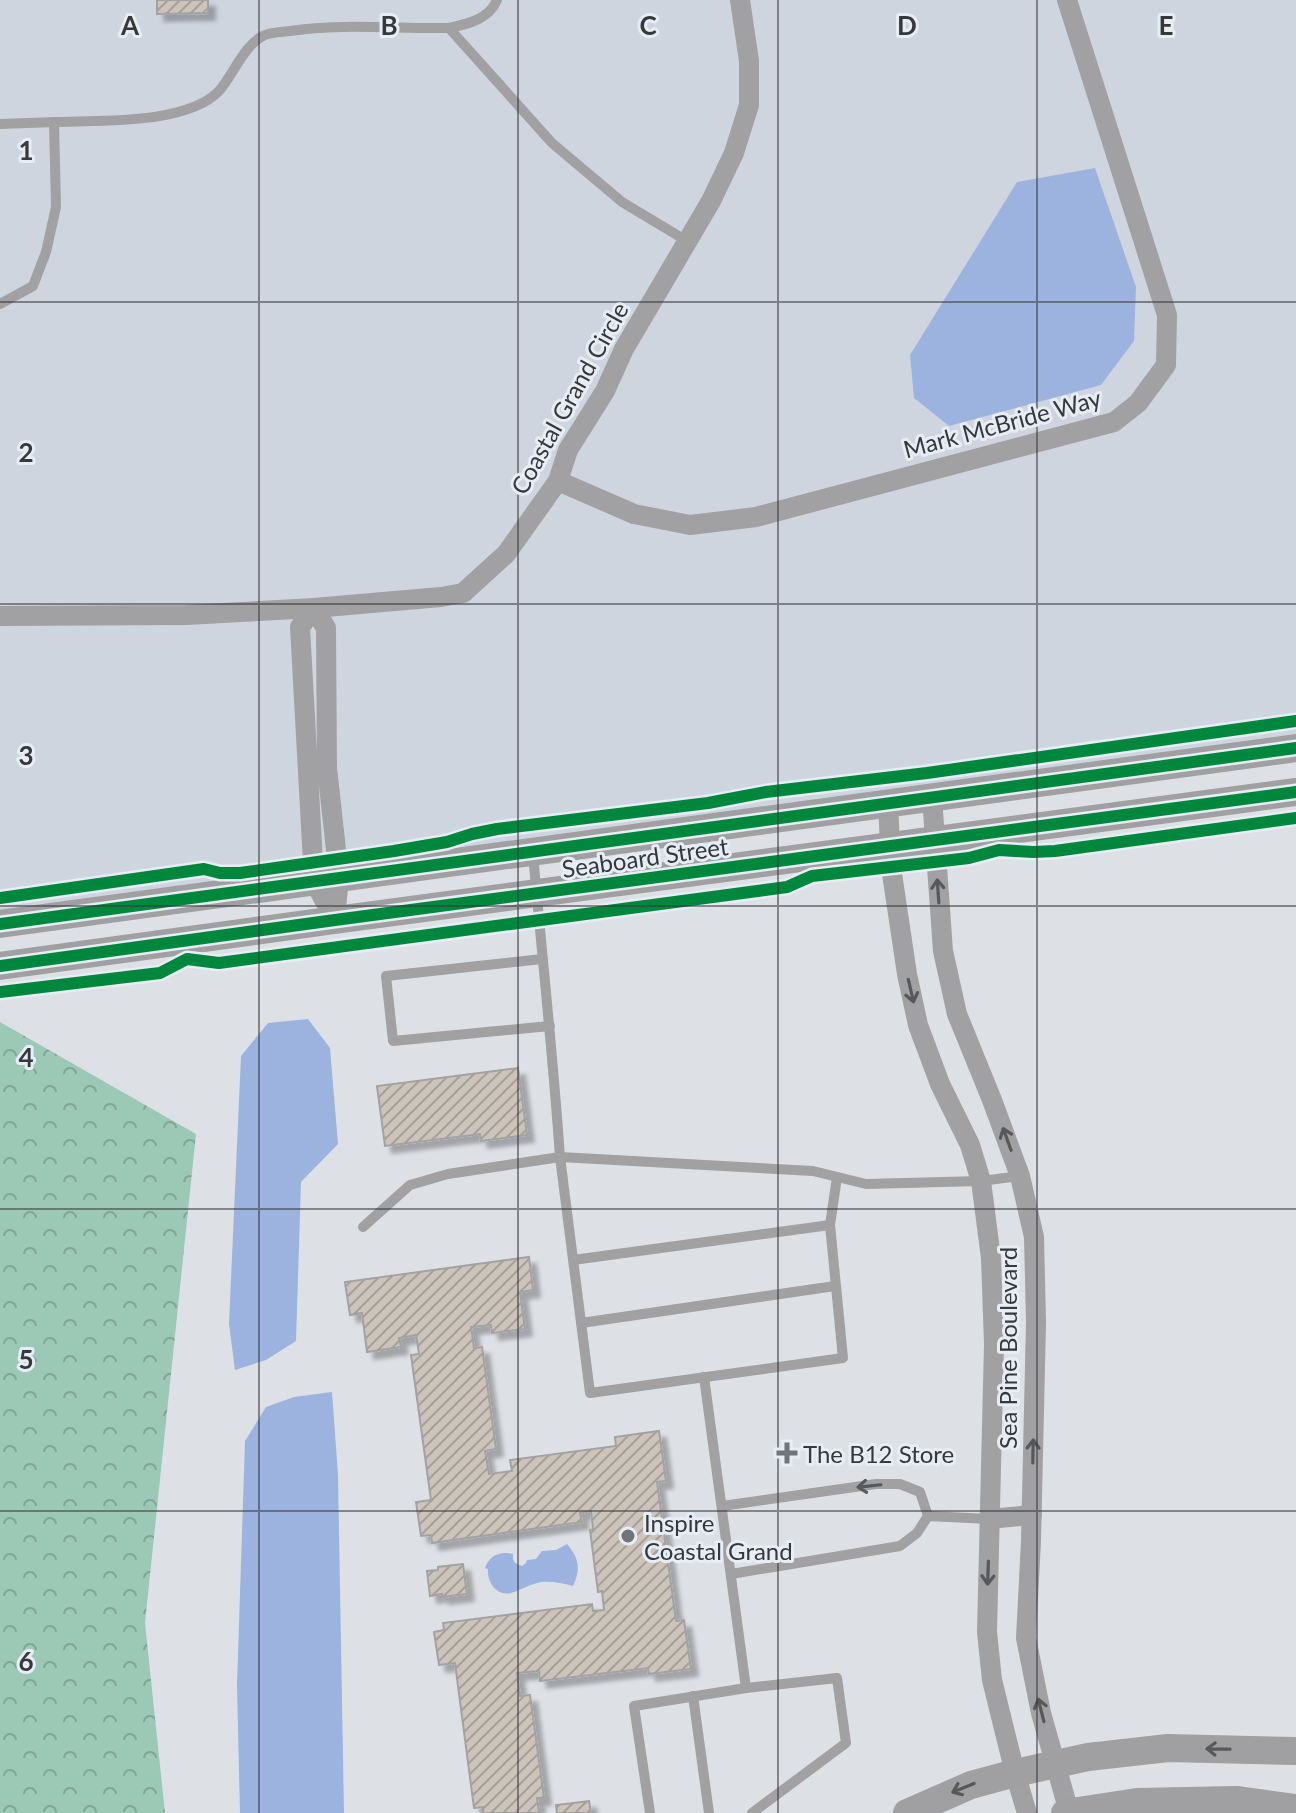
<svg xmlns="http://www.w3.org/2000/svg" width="1296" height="1813" viewBox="0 0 1296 1813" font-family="Lato,sans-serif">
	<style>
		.built { fill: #cfd5df }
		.forest { fill: url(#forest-crowns) }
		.water { fill: #9cb3e0 }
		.building { fill: url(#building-hatch); stroke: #a2a2a3; stroke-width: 2; filter: url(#shadow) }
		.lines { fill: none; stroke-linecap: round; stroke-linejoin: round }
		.lane { stroke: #a1a0a2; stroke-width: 10 }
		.street { stroke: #a1a0a2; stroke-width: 20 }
		.secondary { stroke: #a09fa1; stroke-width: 28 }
		.cycleway-casing { stroke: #e7edf5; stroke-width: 17 }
		.cycleway { stroke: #00873e; stroke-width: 12 }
		.oneway { stroke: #56585b }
		.oneway2 { stroke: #56585a }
		.grid { fill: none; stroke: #36393c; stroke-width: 2; stroke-opacity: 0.55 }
		.poi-dot { fill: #707377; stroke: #e7edf5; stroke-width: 3 }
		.labels { text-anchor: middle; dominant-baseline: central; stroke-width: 6; stroke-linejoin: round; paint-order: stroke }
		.street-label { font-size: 24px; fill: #36393c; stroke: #e7edf5 }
		.poi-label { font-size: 24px; fill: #36393c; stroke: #e7edf5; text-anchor: start }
		.grid-label { font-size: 26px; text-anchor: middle; font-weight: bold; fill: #36393c; stroke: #e7edf5; stroke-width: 6; stroke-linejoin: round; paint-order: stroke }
	</style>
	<defs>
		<pattern id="forest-crowns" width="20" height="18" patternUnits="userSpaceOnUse" patternTransform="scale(2)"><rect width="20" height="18" fill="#9cc9b6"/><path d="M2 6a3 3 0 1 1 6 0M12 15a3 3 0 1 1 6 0" fill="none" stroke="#80a495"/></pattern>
		<pattern id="building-hatch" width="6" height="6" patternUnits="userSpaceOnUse" patternTransform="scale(2)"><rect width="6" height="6" fill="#ccc4ba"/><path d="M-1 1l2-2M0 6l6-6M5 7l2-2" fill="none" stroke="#a6a098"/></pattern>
		<filter id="shadow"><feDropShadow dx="7" dy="7" stdDeviation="2" flood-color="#0004"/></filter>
	</defs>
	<rect width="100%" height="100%" fill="#dde0e4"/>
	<polygon class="built" points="0,0 1296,0 1296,747 0,924"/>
	<polygon class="forest" points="0,1022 196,1134 145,1623 165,1813 0,1813"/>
	<g class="water">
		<polygon points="1095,168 1136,287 1134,341 1101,385 949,426 914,398 910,355 1017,182"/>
		<polygon points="308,1019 330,1048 338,1144 301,1182 296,1341 266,1360 235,1370 229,1324 241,1056 268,1023"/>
		<polygon points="332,1392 338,1475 344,1813 240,1813 237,1685 245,1441 266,1407 294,1397"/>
		<path d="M567,1544C579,1558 581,1569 573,1586C562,1583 552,1581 541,1582C530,1584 521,1590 511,1593C496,1596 487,1582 488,1569L485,1568C490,1555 500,1551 513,1554V1559L515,1563L522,1566L526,1563L527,1560L536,1559L542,1551L556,1550Z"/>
	</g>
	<g class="building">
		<polygon points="157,0 208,0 208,13 157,14"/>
		<polygon points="518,1068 527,1135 481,1141 480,1134 385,1146 377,1086"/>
		<polygon points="529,1257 533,1290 520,1292 525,1329 492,1333 491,1325 471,1327 474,1348 482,1347 496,1449 485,1451 489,1474 512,1471 510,1460 616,1446 615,1437 659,1431 666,1481 657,1482 676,1621 684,1620 691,1669 649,1674 648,1668 540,1681 539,1671 517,1673 520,1696 530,1695 544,1798 537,1798 539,1813 483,1813 483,1807 474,1808 455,1663 439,1665 434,1632 444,1630 443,1623 592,1604 593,1611 604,1610 602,1591 598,1592 590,1530 593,1529 591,1511 580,1513 582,1522 432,1543 431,1535 421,1536 416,1502 431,1500 411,1355 419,1354 416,1335 399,1338 401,1347 367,1352 362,1313 350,1315 345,1282"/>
		<polygon points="463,1564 467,1594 442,1597 442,1594 430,1596 427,1571 438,1570 438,1567"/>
		<polygon points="589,1801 591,1813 557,1813 556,1805"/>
	</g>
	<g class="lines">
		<g class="lane">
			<polyline points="449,28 552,143 622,202 687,241"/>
			<polyline points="0,124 54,122"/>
			<path d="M0,304L33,286L46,252L56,207L54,122C99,120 186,125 219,91C233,75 245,43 265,35C272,32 282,32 290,31C342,23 396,29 449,28C468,24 489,19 497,0"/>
			<path d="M533,854C542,955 553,1056 560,1157L813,1171L866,1184L981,1181L1020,1176"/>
			<polyline points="542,959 386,976 393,1041 550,1026"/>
			<polyline points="830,1225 837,1177"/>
			<polyline points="363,1227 410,1185 448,1174 560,1157 590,1393 843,1358 830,1225 573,1260"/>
			<polyline points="581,1323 835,1286"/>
			<polyline points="704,1377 746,1688 837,1678 846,1743 752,1813"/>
			<polyline points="722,1506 876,1484 900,1484 920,1492 928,1516"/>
			<polyline points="928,1516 989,1519"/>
			<polyline points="731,1574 900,1546 917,1533 928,1516"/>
			<polyline points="693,1696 709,1813"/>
			<polyline points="650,1813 634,1706 746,1688"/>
		</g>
		<g class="street">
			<polyline points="558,481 634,514 690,525 756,517 1114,422 1138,403 1166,365 1167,315 1067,0"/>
			<polygon points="314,608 326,628 327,768 339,877 335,920 314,881 300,627"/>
			<polyline points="0,616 186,615 314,608 441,597 463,593 506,554 558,481 568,450 605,391 624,349 711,201 734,153 749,105 749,61 740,0"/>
			<polyline points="932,797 943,951 957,1014 992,1100 1020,1176 1034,1237 1036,1322 1031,1541 1026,1638 1041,1713 1069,1812"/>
			<polyline points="888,803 891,867 907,974 918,1025 940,1084 970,1145 981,1181 991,1258 994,1344 987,1632 992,1680 1015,1773 1027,1813"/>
			<polyline points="989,1519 1032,1515"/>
		</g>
		<g class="secondary">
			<polyline points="0,924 1296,748"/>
			<polyline points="0,966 335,920 1296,792"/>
			<polyline points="907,1813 971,1785 1015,1773 1088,1757 1168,1748 1296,1751"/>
			<polyline points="1065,1813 1137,1802 1236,1800 1296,1808"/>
		</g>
		<defs>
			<g id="cycleway">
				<polyline points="0,898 204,869 220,873 240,873 394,851 447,842 472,834 497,829 708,803 766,792 927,773 1296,721"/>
				<polyline points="0,924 1296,748"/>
				<polyline points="0,966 335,920 1296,792"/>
				<polyline points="0,992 160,973 187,959 219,963 787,887 812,876 969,858 999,850 1033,852 1055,851 1296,818"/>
			</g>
		</defs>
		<use href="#cycleway" class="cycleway-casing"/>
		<use href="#cycleway" class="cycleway"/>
	</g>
	<defs><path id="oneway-shaft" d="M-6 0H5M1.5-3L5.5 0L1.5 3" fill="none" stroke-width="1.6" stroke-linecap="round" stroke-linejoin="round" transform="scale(2)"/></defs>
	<g class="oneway">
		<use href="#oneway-shaft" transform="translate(938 891) rotate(-94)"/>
		<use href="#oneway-shaft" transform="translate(911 991) rotate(77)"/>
		<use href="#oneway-shaft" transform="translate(1007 1139) rotate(-110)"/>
		<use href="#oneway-shaft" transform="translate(1033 1451) rotate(-89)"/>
		<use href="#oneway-shaft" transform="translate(869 1486) rotate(174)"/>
		<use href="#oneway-shaft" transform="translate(988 1573) rotate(92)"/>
		<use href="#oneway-shaft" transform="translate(1041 1710) rotate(-104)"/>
	</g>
	<g class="oneway2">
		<use href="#oneway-shaft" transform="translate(1218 1749) rotate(-179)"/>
		<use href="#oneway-shaft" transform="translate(963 1788) rotate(158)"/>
	</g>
	<path class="grid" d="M259,0V1813M518,0V1813M778,0V1813M1037,0V1813M0,302H1296M0,604H1296M0,906H1296M0,1209H1296M0,1511H1296"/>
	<g class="poi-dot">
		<path d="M783 1441h8v8h8v8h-8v8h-8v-8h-8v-8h8z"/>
		<circle cx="628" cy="1536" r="8"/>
	</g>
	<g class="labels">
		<g class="street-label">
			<text transform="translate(569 398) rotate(-61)">Coastal Grand Circle</text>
			<text transform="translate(1002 423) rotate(-15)">Mark McBride Way</text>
			<text transform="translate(645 857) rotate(-8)">Seaboard Street</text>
			<text transform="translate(1007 1348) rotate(-90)">Sea Pine Boulevard</text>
		</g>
		<g class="poi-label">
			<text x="803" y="1453">The B12 Store</text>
			<text x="644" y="1522">Inspire<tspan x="644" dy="28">Coastal Grand</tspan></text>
		</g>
	</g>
	<g class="grid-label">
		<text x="130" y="35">A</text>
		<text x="389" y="35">B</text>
		<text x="648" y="35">C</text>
		<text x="907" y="35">D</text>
		<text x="1166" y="35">E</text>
		<text x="26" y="160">1</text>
		<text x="26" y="462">2</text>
		<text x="26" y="765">3</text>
		<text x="26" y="1067">4</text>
		<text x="26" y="1369">5</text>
		<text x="26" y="1671">6</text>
	</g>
</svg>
